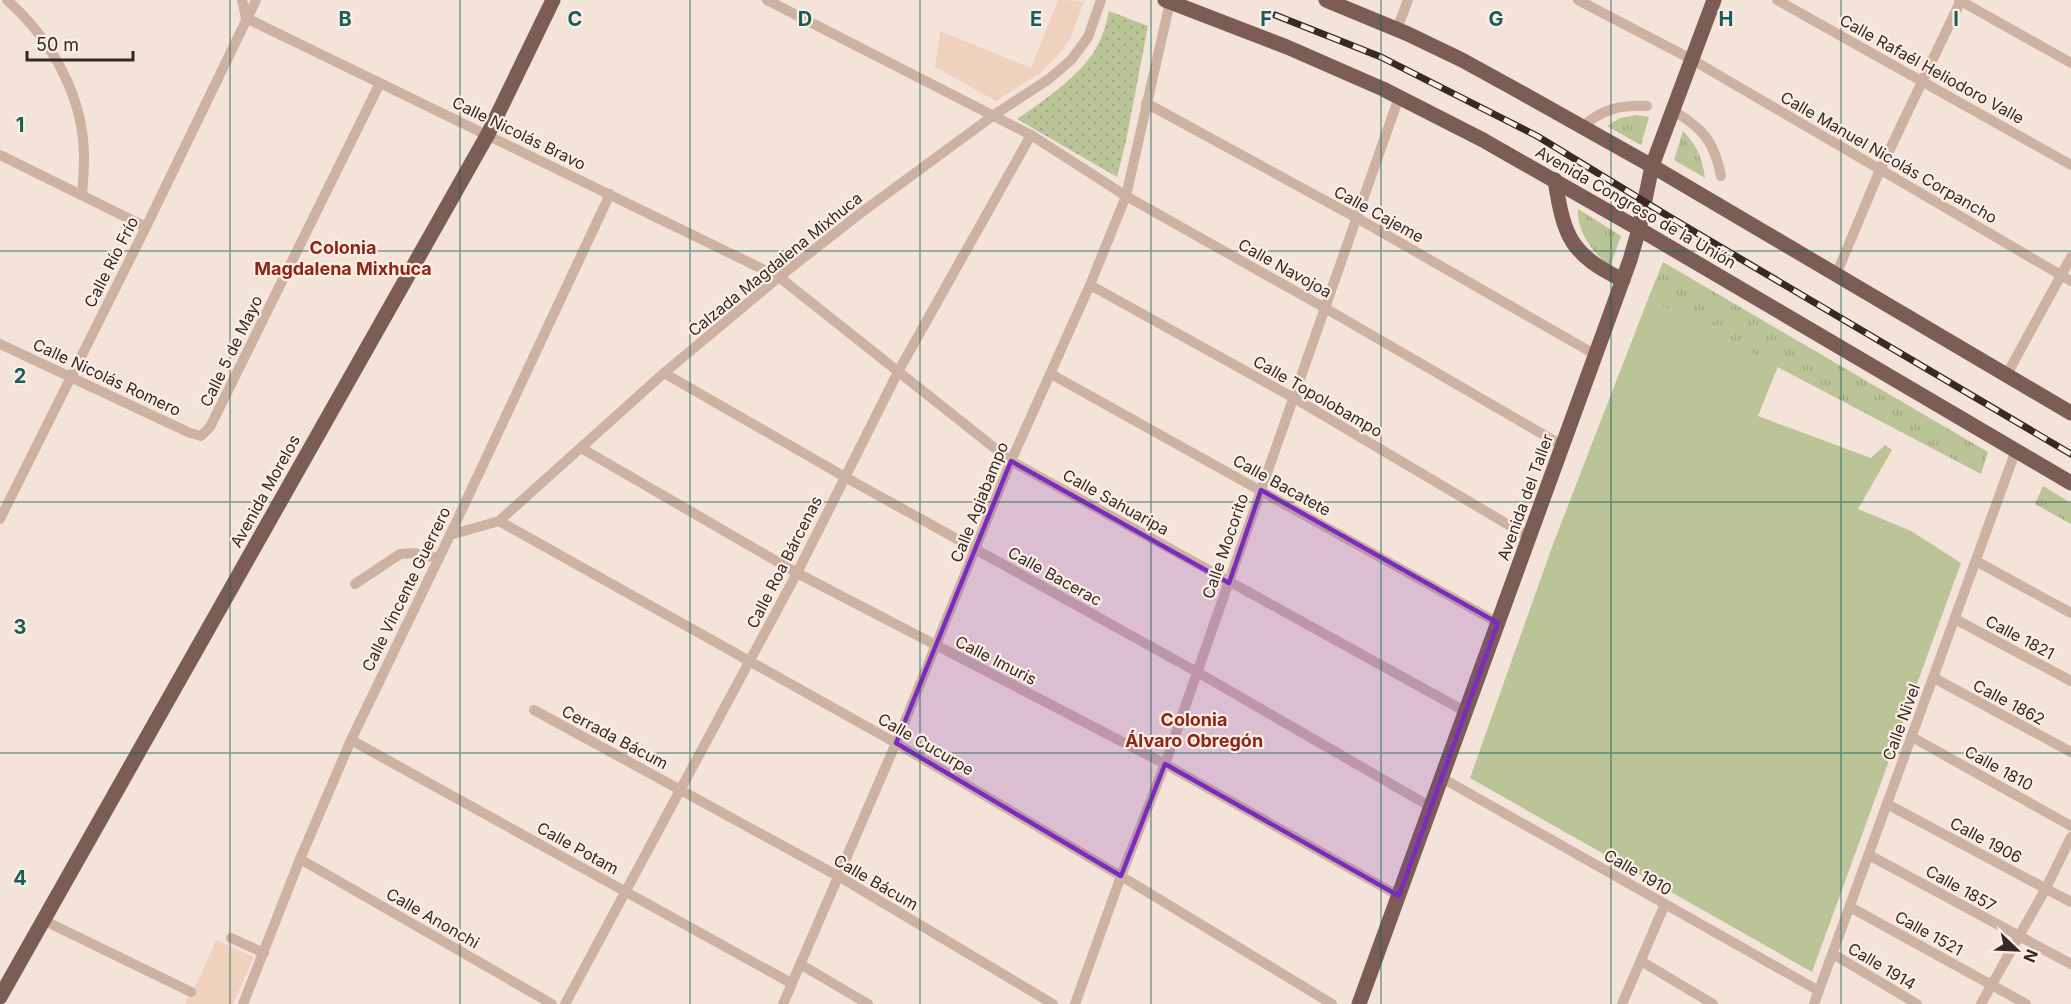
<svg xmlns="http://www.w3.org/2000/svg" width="2071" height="1004" viewBox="0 0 2071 1004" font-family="Inter,sans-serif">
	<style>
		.grass { fill: url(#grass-tufts) }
		.park { fill: url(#park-dots) }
		.pitch { fill: #bac496 }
		.plaza { fill: #eed2bd }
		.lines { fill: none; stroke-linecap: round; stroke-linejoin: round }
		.minor { stroke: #cdb1a3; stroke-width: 10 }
		.primary { stroke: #7b5d55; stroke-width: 15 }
		.rail-casing { stroke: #372926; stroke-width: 7 }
		.rail { stroke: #fbeee5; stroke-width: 4.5; stroke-dasharray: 14; stroke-linecap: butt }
		.marked { fill: #7b2cbf; fill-opacity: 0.2; stroke: #7b2cbf; stroke-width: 4.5; stroke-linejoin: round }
		.grid { fill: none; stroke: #175d59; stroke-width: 1.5; stroke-opacity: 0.55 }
		.labels { text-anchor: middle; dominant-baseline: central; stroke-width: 4.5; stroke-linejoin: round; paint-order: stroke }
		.street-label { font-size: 16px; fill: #372926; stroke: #fbeee5 }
		.neighbourhood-label { font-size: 18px; font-weight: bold; fill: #8e2516; stroke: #fbeee5 }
		.grid-label { font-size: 20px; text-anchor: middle; font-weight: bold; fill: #175d59; stroke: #fbeee5; stroke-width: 4.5; stroke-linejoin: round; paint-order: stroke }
	</style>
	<defs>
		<pattern id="grass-tufts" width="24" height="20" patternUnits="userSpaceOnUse" patternTransform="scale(1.5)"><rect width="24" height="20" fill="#bac496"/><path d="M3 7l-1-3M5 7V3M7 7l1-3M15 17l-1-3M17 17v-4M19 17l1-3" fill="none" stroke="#a0a881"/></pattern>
		<pattern id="park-dots" width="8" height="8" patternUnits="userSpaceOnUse" patternTransform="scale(1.5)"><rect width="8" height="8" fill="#bac496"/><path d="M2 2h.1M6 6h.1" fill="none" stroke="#a0a881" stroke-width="1.8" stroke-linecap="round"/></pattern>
	</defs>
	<rect width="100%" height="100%" fill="#f4e3d8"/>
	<g class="grass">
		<polygon points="1636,115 1649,117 1641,145 1607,126 1620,118"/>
		<path d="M1683,131C1697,146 1702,157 1705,178L1674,160Z"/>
		<path d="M1578,209L1621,236L1610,267C1593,252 1577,233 1578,209Z"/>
		<polygon points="1663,262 1988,452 1981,474 1648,299"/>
		<polygon points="2043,486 2071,503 2071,524 2035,504"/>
	</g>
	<path class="park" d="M1109,11L1148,26L1126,141L1117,177L1017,119C1045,100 1089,70 1101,38C1105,29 1107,20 1109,11Z"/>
	<polygon class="pitch" points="1648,299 1778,366 1758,416 1871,458 1885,445 1892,450 1858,509 1911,531 1961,563 1812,972 1470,778 1552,547"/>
	<g class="plaza">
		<polygon points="1058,0 1084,1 1071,37 1061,52 1040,73 996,101 935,67 940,31 1031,68"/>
		<polygon points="216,940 254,957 233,1004 185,1004 199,979"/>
	</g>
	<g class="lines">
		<g class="minor">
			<path d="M7,0C52,40 84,97 84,158C84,170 83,183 82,195"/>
			<polyline points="242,0 246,18"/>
			<polyline points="767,0 1031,135 1126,196 1325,308 1563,446"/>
			<polyline points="1578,0 1691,59 2071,281"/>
			<polyline points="1777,0 2071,165"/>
			<polyline points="1959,0 2071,63"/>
			<polyline points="246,18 779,277 1011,461 1466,712"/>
			<polyline points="1397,29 1408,0"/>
			<polyline points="1146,103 1357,218 1596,355"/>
			<path d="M1672,110C1703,128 1714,141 1721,176"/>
			<path d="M1582,127C1602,109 1620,105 1647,106"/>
			<polyline points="0,155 146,227"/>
			<polyline points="1836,275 1880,170 1961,0"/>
			<polyline points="1090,285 1294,398 1529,537"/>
			<polyline points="0,344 190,433 201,436 210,427 380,83"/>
			<polyline points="664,373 845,477 1197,672 1431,807"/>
			<polyline points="1051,374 1498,623"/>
			<polyline points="2006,376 2071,257"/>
			<polyline points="581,448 797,573 1165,764 1399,896"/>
			<polyline points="0,519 146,227 256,0"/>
			<polyline points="499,521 896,743 1121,876 1332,1004"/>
			<polyline points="450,535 499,521 664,373 779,277 862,212 994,115 1049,79 1072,59 1088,37 1101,0"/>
			<polyline points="1976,561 2071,613"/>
			<polyline points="355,584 400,554 414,553 438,558"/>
			<polyline points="1955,619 2071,681"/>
			<polyline points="1934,678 2071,752"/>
			<polyline points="534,710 838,876 1053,1004"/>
			<polyline points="1912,737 2071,826"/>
			<polyline points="351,740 791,983"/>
			<polyline points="1442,778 1819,991"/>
			<polyline points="1887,804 2071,902"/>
			<polyline points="1869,855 2071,964"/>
			<polyline points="300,859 552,1004"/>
			<polyline points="1850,907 2026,1004"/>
			<polyline points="43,920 191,992"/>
			<polyline points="231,938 264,953"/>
			<polyline points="1833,954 1917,1004"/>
			<polyline points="1641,961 1713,1004"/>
			<polyline points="800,964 868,1004"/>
			<polyline points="243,1004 300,859 351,740 450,535 610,194"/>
			<polyline points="565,1004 797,573 899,370 1031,135"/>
			<polyline points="783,1004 896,743 1011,461 1090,285 1126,196 1170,2"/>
			<polyline points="1075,1004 1121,876 1165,764 1399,97"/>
			<polyline points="1622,1004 1665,904"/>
			<polyline points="1814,1004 2016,450"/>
			<polyline points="1981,1004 2046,888 2071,837"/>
		</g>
		<g class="primary">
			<polyline points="1165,0 1287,47 1383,89 1483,140 1639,229 2071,483"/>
			<polyline points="1326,0 1408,34 1462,60 1513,88 1652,166 2071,413"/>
			<path d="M1555,180C1564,237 1570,254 1623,280"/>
			<polyline points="0,997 488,134 553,0"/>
			<polyline points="1359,1004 1630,260 1639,229 1652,166 1714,0"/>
		</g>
		<defs>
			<polyline id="rail" points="1275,15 1381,57 1537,136 1673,219 2071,454"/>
		</defs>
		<use href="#rail" class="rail-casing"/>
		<use href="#rail" class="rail"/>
	</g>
	<path class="marked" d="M1011,461L1229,583L1261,490L1498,623L1399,896L1165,764L1121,876L896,743Z"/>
	<path class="grid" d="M230,0V1004M460,0V1004M690,0V1004M920,0V1004M1151,0V1004M1381,0V1004M1611,0V1004M1841,0V1004M0,251H2071M0,502H2071M0,753H2071"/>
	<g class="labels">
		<g class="street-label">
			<text transform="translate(1932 69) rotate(29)">Calle Rafaél Heliodoro Valle</text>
			<text transform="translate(519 133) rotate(26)">Calle Nicolás Bravo</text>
			<text transform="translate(1889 157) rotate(30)">Calle Manuel Nicolás Corpancho</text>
			<text transform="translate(1636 207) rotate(30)">Avenida Congreso de la Unión</text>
			<text transform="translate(1379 214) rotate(29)">Calle Cajeme</text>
			<text transform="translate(111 262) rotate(-63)">Calle Río Frío</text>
			<text transform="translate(775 264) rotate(-39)">Calzada Magdalena Mixhuca</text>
			<text transform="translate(1285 268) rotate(29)">Calle Navojoa</text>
			<text transform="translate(231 351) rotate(-64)">Calle 5 de Mayo</text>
			<text transform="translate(107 377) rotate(25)">Calle Nicolás Romero</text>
			<text transform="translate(1318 396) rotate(30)">Calle Topolobampo</text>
			<text transform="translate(1282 485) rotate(29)">Calle Bacatete</text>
			<text transform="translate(265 491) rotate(-61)">Avenida Morelos</text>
			<text transform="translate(1525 497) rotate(-70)">Avenida del Taller</text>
			<text transform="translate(979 502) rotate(-68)">Calle Agiabampo</text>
			<text transform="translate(1116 502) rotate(29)">Calle Sahuaripa</text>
			<text transform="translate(1225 546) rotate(-71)">Calle Mocorito</text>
			<text transform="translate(784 562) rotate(-63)">Calle Roa Bárcenas</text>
			<text transform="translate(1055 576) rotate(29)">Calle Bacerac</text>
			<text transform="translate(406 589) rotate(-64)">Calle Vincente Guerrero</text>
			<text transform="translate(2020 637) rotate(28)">Calle 1821</text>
			<text transform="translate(996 660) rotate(27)">Calle Imuris</text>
			<text transform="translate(2009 702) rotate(28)">Calle 1862</text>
			<text transform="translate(1901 722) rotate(-70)">Calle Nivel</text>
			<text transform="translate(615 737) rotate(28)">Cerrada Bácum</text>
			<text transform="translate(926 744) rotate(30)">Calle Cucurpe</text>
			<text transform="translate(1999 768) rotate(29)">Calle 1810</text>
			<text transform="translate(1986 840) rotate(28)">Calle 1906</text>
			<text transform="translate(578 848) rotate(29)">Calle Potam</text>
			<text transform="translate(1638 872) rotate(30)">Calle 1910</text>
			<text transform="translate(876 882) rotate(30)">Calle Bácum</text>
			<text transform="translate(1961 888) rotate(29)">Calle 1857</text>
			<text transform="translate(433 918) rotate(30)">Calle Anonchi</text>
			<text transform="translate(1929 933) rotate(29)">Calle 1521</text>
			<text transform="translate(1882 966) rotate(31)">Calle 1914</text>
		</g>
		<g class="neighbourhood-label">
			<text x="343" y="247">Colonia<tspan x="343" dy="21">Magdalena Mixhuca</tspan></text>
			<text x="1194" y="719">Colonia<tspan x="1194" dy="21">Álvaro Obregón</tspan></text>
		</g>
	</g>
	<g class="grid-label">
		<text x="345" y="26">B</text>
		<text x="575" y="26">C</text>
		<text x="805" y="26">D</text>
		<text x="1036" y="26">E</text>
		<text x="1266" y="26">F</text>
		<text x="1496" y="26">G</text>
		<text x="1726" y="26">H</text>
		<text x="1956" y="26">I</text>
		<text x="20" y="132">1</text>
		<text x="20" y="383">2</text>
		<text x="20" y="634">3</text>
		<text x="20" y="885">4</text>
	</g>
	<g transform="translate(2017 950) rotate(113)" stroke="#fbeee5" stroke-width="4.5" paint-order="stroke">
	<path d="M0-4.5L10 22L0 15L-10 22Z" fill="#372926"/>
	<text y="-9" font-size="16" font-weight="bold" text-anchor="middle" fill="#372926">N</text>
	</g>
	<path d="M27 51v9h106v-9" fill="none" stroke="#372926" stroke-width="3"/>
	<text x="36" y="51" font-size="18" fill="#372926" stroke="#fbeee5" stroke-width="4.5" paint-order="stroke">50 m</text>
</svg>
